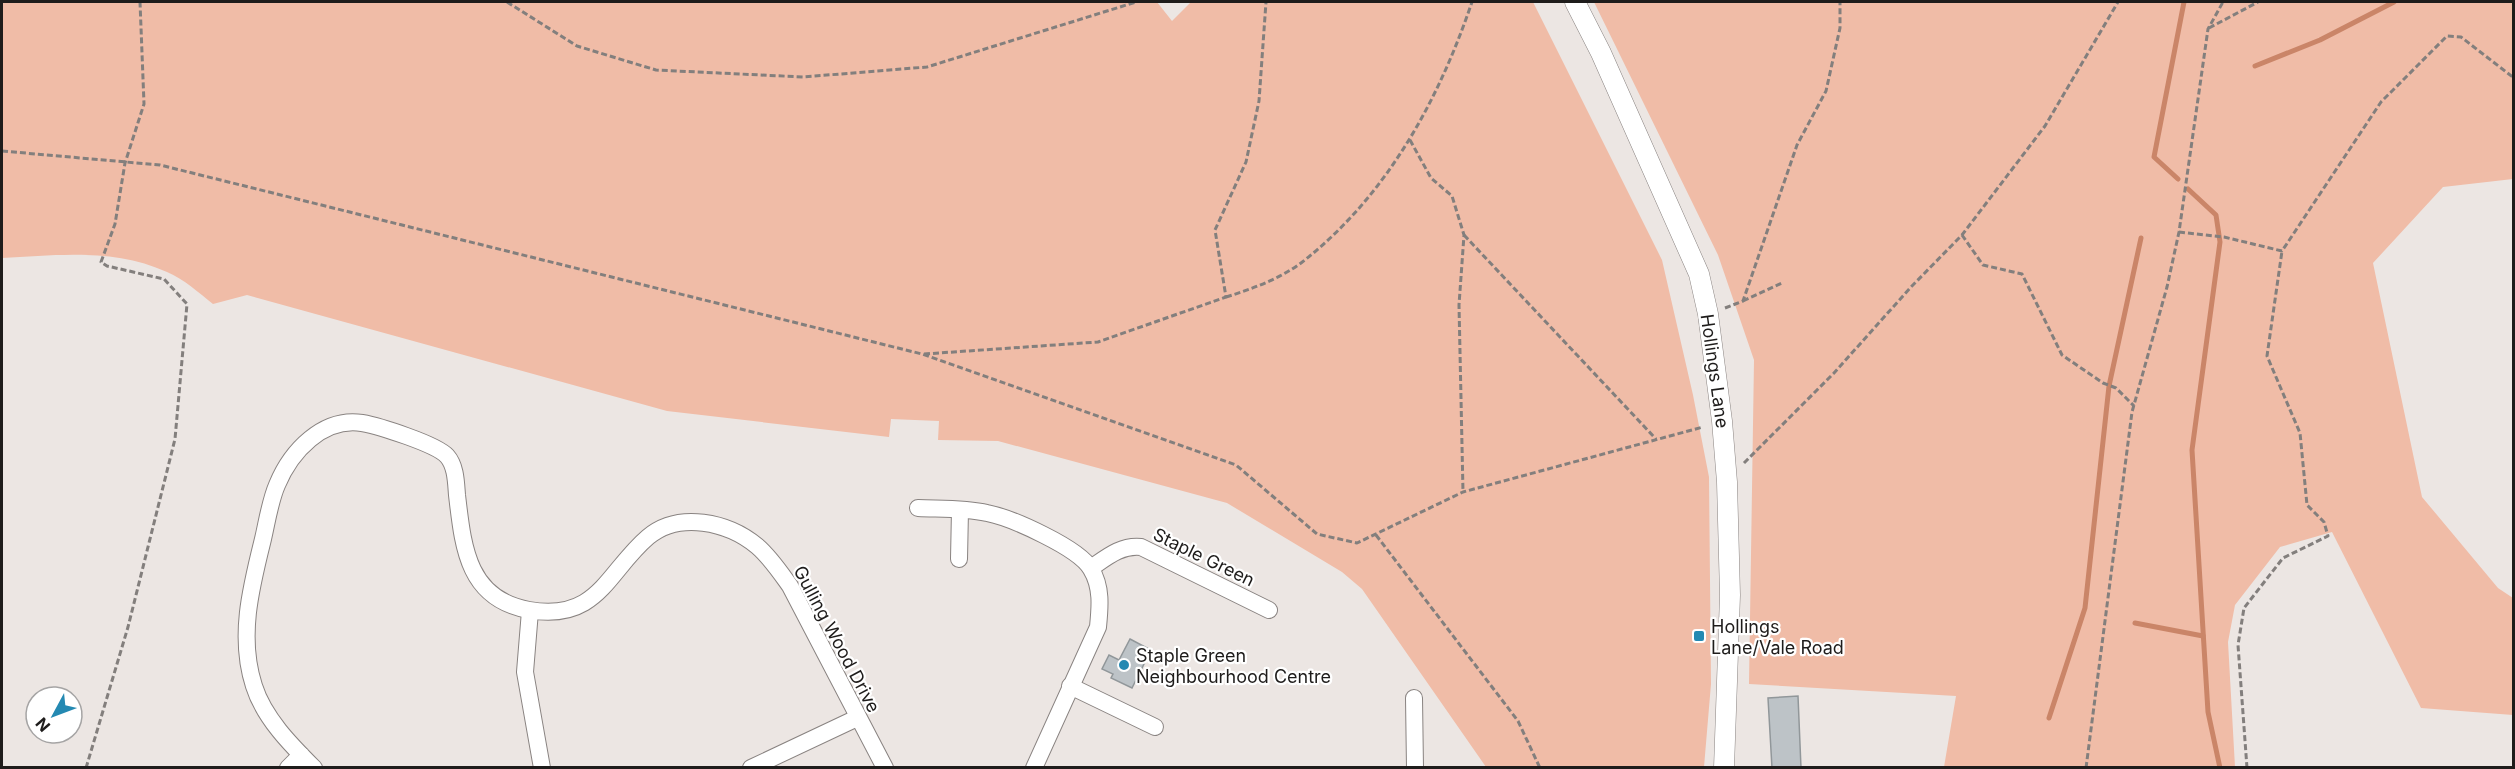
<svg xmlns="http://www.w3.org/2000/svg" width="2515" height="769" viewBox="0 0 2515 769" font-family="Inter,sans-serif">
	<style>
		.green { fill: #f0bca7 }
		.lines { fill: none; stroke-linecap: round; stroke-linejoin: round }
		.stream { stroke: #ca8568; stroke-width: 5 }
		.building { fill: #bdc3c7; stroke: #91979a; stroke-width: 1.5 }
		.minor-casing { stroke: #898381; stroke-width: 18 }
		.tertiary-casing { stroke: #898381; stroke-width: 21 }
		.path { stroke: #837f7d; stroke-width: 3; stroke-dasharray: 6 3; stroke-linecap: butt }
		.minor { stroke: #fff; stroke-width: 16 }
		.tertiary { stroke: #fff; stroke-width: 20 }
		.poi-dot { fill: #2489b2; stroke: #fff; stroke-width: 2 }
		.labels { text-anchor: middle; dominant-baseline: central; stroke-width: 4.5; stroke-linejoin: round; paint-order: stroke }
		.street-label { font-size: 18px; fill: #1e1c1b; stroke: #fff }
		.poi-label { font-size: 18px; fill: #1e1c1b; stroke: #fff; text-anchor: start }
	</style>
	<rect width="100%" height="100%" fill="#ece6e3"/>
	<g class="green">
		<path d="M2,2H1157L1172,21L1191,2H1533L1662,260L1693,395L1709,477L1711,684L1704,767H1486L1362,589L1342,572L1227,503L998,441L938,440L939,421L891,419L889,437L667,411L247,295L213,304C199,293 184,279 167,272C115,248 57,255 2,258Z"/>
		<polygon points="1594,2 2513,2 2513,179 2443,187 2373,263 2422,497 2498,588 2513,598 2513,715 2421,708 2332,532 2280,547 2235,605 2228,642 2235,767 1944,767 1956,696 1749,684 1754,360 1718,255"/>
	</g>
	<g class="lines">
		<g class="stream">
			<polyline points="2255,66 2320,40 2394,2"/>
			<polyline points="2178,179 2154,157 2184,2"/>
			<polyline points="2188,189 2216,215 2220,242 2192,450 2208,712 2220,768"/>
			<polyline points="2135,623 2203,636"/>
			<polyline points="2049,718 2085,608 2109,386 2141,238"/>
		</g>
	</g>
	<g class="building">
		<polygon points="1130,639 1151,650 1132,688 1111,678 1113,674 1102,669 1109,655 1119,660"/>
		<polygon points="1798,696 1801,768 1772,768 1768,698"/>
	</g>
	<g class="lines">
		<defs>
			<g id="minor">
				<path d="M918,508C941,509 965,508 987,513C1012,518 1079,548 1091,569C1102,587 1100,607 1098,627L1034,768"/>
				<polyline points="959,559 960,510"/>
				<path d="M1091,568C1107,557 1121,545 1141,547L1269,610"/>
				<polyline points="530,611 525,672 542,768"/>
				<polyline points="1070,686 1155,727"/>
				<polyline points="1414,698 1415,768"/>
				<polyline points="288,768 301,755"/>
				<path d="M314,768C291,745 264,718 254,686C238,637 251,587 263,539C267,522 270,501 277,485C291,451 323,417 362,423C379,426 436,444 447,456C456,466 456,483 457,495C463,546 467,599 529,610C598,622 607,572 648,537C679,511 728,522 757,546C770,557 780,572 790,586L885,768"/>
				<polyline points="751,768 857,718"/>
			</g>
			<polyline id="tertiary" points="1575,2 1601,53 1699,274 1708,314 1722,421 1727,482 1730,595 1724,768"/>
		</defs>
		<use href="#minor" class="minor-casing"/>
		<use href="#tertiary" class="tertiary-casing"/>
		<g class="path">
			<polyline points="507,2 577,46 656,70 803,77 927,67 1136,2"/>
			<polyline points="2209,28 2258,2"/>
			<polyline points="1410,140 1431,178 1452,196 1464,235 1459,305 1463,492"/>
			<polyline points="2,151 160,165 922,354 1236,465 1317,534 1357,543 1463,492 1703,427"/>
			<polyline points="2179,232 2224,237 2282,251 2381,102 2447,36 2461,37 2514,78"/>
			<polyline points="1464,235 1656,439"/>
			<polyline points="1962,235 1983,265 2022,274 2062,355 2103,383 2116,388 2134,406"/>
			<path d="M1226,297C1252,289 1279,279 1301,263C1386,197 1438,102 1472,2"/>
			<polyline points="1743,301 1782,283"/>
			<polyline points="1725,308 1743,301 1797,145 1826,91 1840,28 1840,2"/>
			<polyline points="924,354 1098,342 1226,297 1215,230 1246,162 1259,101 1266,2"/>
			<polyline points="1744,463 1834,373 1911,287 1962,235 2045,126 2118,2"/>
			<polyline points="1376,535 1518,721 1540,768"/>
			<polyline points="86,768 128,627 175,439 187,304 164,279 107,266 101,262 115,224 125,163 144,104 140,2"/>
			<polyline points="2086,768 2132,412 2167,287 2179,232 2208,29 2223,2"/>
			<polyline points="2247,768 2238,645 2244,608 2283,558 2328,536 2324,522 2307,505 2300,433 2267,356 2282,251"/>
		</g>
		<use href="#minor" class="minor"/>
		<use href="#tertiary" class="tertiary"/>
	</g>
	<g class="poi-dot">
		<rect x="1693" y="630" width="12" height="12" rx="3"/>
		<circle cx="1124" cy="665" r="6"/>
	</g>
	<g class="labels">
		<g class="street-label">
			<text transform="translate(1715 371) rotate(82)">Hollings Lane</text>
			<text transform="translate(1204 557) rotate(26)">Staple Green</text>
			<text transform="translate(837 639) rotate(62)">Gulling Wood Drive</text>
		</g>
		<g class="poi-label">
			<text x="1711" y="626">Hollings<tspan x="1711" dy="21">Lane/Vale Road</tspan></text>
			<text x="1136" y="655">Staple Green<tspan x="1136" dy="21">Neighbourhood Centre</tspan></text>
		</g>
	</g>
	<rect width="2515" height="769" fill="none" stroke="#1e1c1b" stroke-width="6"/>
	<g transform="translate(54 715) rotate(229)"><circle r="28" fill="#ffffff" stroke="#a5a4a4" stroke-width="1.5"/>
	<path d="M0-4.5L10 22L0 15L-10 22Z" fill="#2489b2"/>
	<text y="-9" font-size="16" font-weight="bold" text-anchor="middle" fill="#1e1c1b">N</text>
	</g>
</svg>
